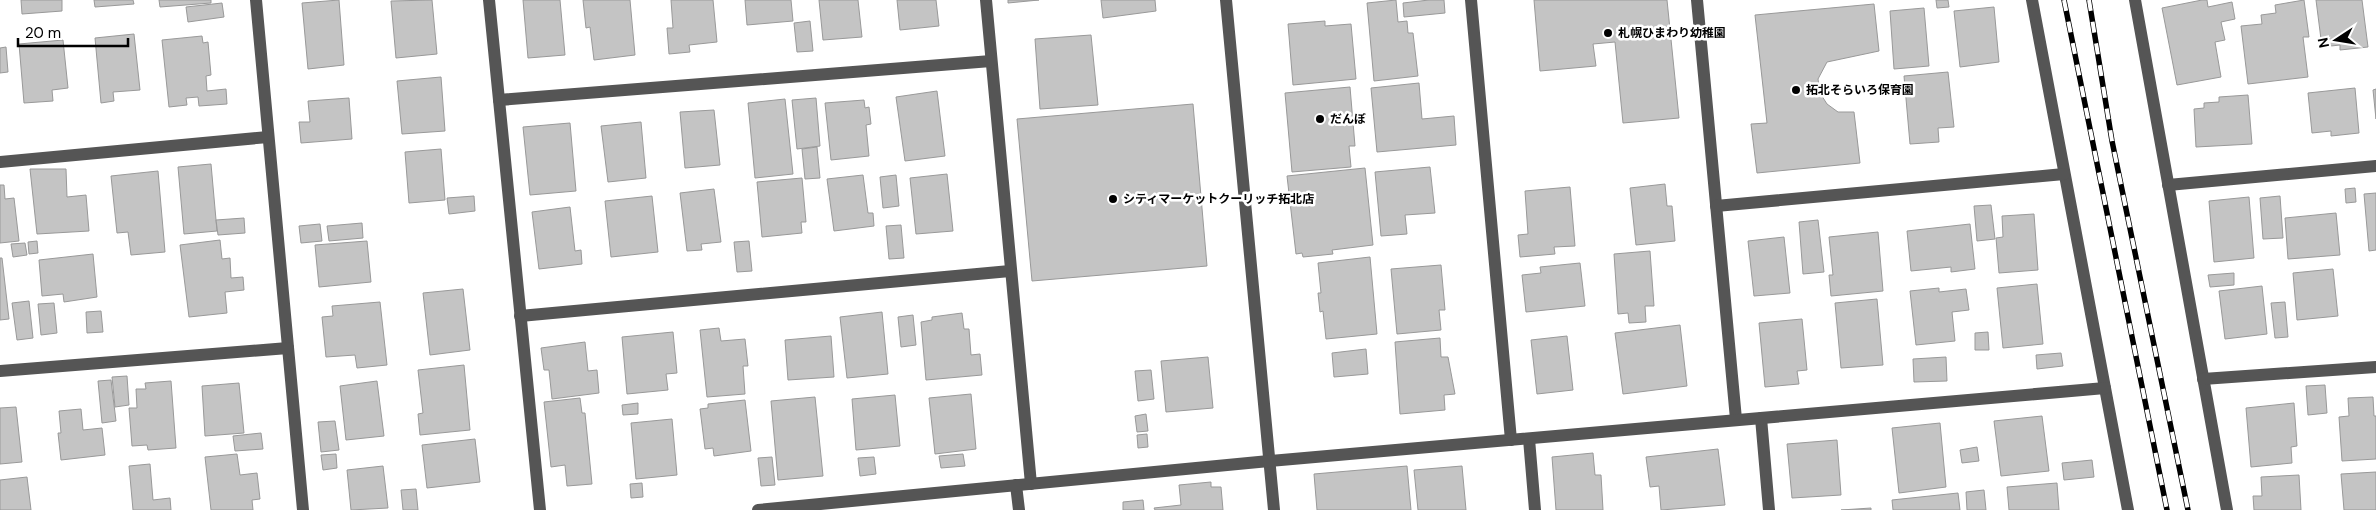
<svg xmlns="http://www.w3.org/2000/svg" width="2376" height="510" viewBox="0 0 2376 510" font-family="'DM Sans','Noto Sans JP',sans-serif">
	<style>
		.building { fill: #c4c4c4; stroke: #999 }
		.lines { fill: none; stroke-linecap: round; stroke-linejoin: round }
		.minor { stroke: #555; stroke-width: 12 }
		.rail-casing { stroke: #000; stroke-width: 5.5 }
		.rail { stroke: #fff; stroke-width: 4; stroke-dasharray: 11; stroke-linecap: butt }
		.poi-dot { fill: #000; stroke: #fff; stroke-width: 2 }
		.labels { text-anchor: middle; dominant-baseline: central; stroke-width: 5; stroke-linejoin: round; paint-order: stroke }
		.poi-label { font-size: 12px; font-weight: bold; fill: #000; stroke: #fff; text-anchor: start }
	</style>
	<rect width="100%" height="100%" fill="#fff"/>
	<g class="building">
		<polygon points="21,0 62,0 62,11 22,14"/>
		<polygon points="94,0 133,0 134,4 95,7"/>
		<polygon points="159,0 211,0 211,3 160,7"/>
		<polygon points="339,0 344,65 308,69 302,3"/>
		<polygon points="432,0 437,54 396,58 391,1"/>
		<polygon points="523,0 560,0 565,55 528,58"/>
		<polygon points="583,0 630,0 635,55 594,60 590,27 586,28"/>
		<polygon points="671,0 713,0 717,42 689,45 690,52 669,54 667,28 673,28"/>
		<polygon points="745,0 791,0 793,21 747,25"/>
		<polygon points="819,0 858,0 862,37 823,40"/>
		<polygon points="897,0 936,0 939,26 900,30"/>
		<polygon points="1008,0 1039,0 1008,3"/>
		<polygon points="1101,0 1155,0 1156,11 1103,18"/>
		<polygon points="1396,0 1398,22 1407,21 1408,33 1413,33 1418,76 1374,81 1367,3"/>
		<polygon points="1429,0 1444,0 1445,13 1404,17 1403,3"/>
		<polygon points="1534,0 1667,0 1679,118 1623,123 1615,42 1593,44 1596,66 1540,71"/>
		<polygon points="1936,0 1948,0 1949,7 1937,8"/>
		<polygon points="2202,0 2207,0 2208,7 2232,2 2235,19 2221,22 2225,40 2215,42 2221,77 2177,85 2162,8"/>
		<polygon points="2304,0 2309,37 2303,37 2308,77 2248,84 2241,26 2262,24 2261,15 2276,13 2275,5"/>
		<polygon points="2316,0 2362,0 2368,47 2340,50 2340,45 2322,47"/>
		<polygon points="222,3 224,17 188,22 186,7"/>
		<polygon points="1874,4 1879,51 1827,62 1818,79 1820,93 1827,104 1838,112 1854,112 1860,163 1757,173 1751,124 1767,123 1755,15"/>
		<polygon points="1994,7 1999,62 1960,67 1954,11"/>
		<polygon points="1924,8 1929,66 1894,69 1890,11"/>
		<polygon points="810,21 813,51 797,52 794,23"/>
		<polygon points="1325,21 1325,26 1351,24 1356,79 1293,85 1288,24"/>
		<polygon points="134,34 140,90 113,92 114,101 101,103 95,38"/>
		<polygon points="1091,35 1098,105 1040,109 1035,39"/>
		<polygon points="202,36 203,43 208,42 211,75 206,76 207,91 226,89 227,104 199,106 198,97 186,98 187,105 169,107 162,40"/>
		<polygon points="63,40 68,88 52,90 53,101 24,103 19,44"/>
		<polygon points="6,47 8,72 0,73 0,48"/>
		<polygon points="1948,72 1954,127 1938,128 1939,142 1910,144 1904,76"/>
		<polygon points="441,77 445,131 402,134 397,81"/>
		<polygon points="1419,83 1422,119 1454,116 1456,145 1377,152 1371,88"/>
		<polygon points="1350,87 1355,146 1349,146 1351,167 1292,172 1285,93"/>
		<polygon points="2355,88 2359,133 2331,136 2331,131 2312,133 2308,93"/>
		<polygon points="2376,89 2376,119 2373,90"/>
		<polygon points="937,91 945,156 905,161 896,97"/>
		<polygon points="2248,95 2252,144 2196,147 2194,109 2204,108 2204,103 2219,102 2219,97"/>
		<polygon points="349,98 352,139 301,143 299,122 310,122 308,101"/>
		<polygon points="816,98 820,146 797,149 792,100"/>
		<polygon points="785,99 793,174 755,178 748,103"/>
		<polygon points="864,100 865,108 869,107 871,124 866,125 869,156 831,160 825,103"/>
		<polygon points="1193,104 1207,266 1032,281 1017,119"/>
		<polygon points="714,110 720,165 685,168 680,112"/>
		<polygon points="641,122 646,178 608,182 601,126"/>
		<polygon points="570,123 576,191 530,195 523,127"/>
		<polygon points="817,147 820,178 805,179 802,149"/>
		<polygon points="441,149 445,200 409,203 405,152"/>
		<polygon points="211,164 217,231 184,234 178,167"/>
		<polygon points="1430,167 1435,213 1405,215 1407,234 1381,236 1375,172"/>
		<polygon points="1365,168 1373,245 1332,250 1333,254 1303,257 1302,253 1296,254 1287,176"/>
		<polygon points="30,169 66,169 67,197 86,195 89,231 37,234"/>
		<polygon points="158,171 165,252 131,255 128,232 117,233 111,176"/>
		<polygon points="947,174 953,231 916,234 910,178"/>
		<polygon points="863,175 868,213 873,213 874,226 834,231 827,179"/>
		<polygon points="896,175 899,206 883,208 880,177"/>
		<polygon points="802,178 806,222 801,222 802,233 762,237 757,182"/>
		<polygon points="1665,184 1667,206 1672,206 1675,241 1636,245 1630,188"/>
		<polygon points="0,185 4,185 5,199 14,198 19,241 0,243"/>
		<polygon points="1570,187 1575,246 1554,247 1555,254 1520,257 1518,235 1528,234 1525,191"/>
		<polygon points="2355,188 2356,202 2346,203 2345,189"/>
		<polygon points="714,189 721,242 701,244 702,250 687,251 680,193"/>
		<polygon points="2376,193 2376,250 2369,251 2364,194"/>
		<polygon points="474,196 475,211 449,214 447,198"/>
		<polygon points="652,196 658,252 611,257 605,201"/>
		<polygon points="2280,196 2283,238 2263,239 2260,198"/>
		<polygon points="2249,197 2254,258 2214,262 2209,201"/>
		<polygon points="1991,205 1995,239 1977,241 1974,206"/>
		<polygon points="570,207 575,251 581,250 582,264 539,269 532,212"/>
		<polygon points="2336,213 2340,255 2288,259 2285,218"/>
		<polygon points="2034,214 2038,270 1999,273 1996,238 2003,237 2002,216"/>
		<polygon points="244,218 245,233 218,235 216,220"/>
		<polygon points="1818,220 1824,272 1803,274 1799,222"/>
		<polygon points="362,223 363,238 329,241 327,226"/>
		<polygon points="320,224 322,241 301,243 299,226"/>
		<polygon points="1970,224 1975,269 1951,272 1951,267 1911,271 1907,231"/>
		<polygon points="901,225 904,258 889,259 886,226"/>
		<polygon points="1878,232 1883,291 1831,296 1829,275 1833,275 1829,237"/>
		<polygon points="1784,237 1790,293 1754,296 1748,241"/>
		<polygon points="220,240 222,259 230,258 231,278 243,277 244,290 225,292 227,313 189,317 180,245"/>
		<polygon points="37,241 38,253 29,254 28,242"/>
		<polygon points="367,241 371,282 319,287 315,245"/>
		<polygon points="749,241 752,271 737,272 734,242"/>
		<polygon points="25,243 27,255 13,257 11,244"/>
		<polygon points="1650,251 1654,306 1645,306 1646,322 1629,323 1628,313 1618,314 1614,254"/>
		<polygon points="93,254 97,297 64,302 63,294 42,296 39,260"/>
		<polygon points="1370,257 1377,334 1326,339 1323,311 1320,312 1318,293 1321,293 1318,263"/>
		<polygon points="0,258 2,258 9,319 0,320"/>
		<polygon points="1580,263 1585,306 1526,312 1522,275 1541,273 1540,267"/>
		<polygon points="1441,265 1445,310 1439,310 1441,330 1397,334 1391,269"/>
		<polygon points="2333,269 2338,316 2297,320 2293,273"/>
		<polygon points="2234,273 2234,285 2210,287 2208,275"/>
		<polygon points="2037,284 2043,344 2003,348 1997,288"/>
		<polygon points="2262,286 2267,334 2225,339 2219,291"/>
		<polygon points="1939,288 1939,292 1966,289 1969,310 1952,312 1955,341 1916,345 1910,291"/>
		<polygon points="463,289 470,350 430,355 423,293"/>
		<polygon points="1877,299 1883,365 1841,368 1835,303"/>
		<polygon points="29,301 33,338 17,340 12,303"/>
		<polygon points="380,302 387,365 357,368 355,355 326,357 322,317 333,316 332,306"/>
		<polygon points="2285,302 2288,337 2275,338 2271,303"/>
		<polygon points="54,303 57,333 41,335 38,304"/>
		<polygon points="101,311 103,332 87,333 86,312"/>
		<polygon points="882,312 888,374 847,378 840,317"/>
		<polygon points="962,313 964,329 969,329 971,355 980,354 982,375 926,380 921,322 932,320 932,317"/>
		<polygon points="913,315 916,345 901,347 898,317"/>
		<polygon points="1802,319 1807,370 1797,371 1799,384 1765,387 1759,323"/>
		<polygon points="1680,325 1687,386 1623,394 1615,333"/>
		<polygon points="719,328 721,341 745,339 748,366 743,366 745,394 707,397 700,330"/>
		<polygon points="673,332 677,373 666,374 668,390 627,394 622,337"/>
		<polygon points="1988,332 1989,350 1975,350 1975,333"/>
		<polygon points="831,336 834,377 788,380 785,340"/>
		<polygon points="1567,336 1573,390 1537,394 1531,340"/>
		<polygon points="1440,338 1441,357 1448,357 1455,394 1444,395 1445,410 1400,414 1395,342"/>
		<polygon points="585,342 588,371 597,370 599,393 552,399 549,370 544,370 541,348"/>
		<polygon points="1366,349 1368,374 1334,377 1332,353"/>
		<polygon points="2061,353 2063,366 2037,369 2036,355"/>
		<polygon points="1208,357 1213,408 1166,412 1161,361"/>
		<polygon points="1946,357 1947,381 1914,382 1913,359"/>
		<polygon points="464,365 470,430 420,435 418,414 423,413 418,370"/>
		<polygon points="1151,370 1154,399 1138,401 1135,371"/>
		<polygon points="127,376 129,405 115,407 112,377"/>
		<polygon points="111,380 116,421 102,423 98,381"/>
		<polygon points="171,381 176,448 148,450 147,445 132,446 129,408 137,408 136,389 146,389 145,383"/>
		<polygon points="377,381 384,436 346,440 340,386"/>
		<polygon points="239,383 244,433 205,436 202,386"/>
		<polygon points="2325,385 2327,413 2308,415 2306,386"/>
		<polygon points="971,394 976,449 935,454 929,398"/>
		<polygon points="895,395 900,446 856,450 852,399"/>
		<polygon points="815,397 823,476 778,480 771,401"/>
		<polygon points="2373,397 2374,416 2376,416 2376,459 2342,461 2339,417 2349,416 2348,398"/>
		<polygon points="580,398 582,413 585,413 592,484 567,486 565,465 551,467 544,402"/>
		<polygon points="745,400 751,451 714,456 713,448 705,449 700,409 708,408 708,404"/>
		<polygon points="638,403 638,414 623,415 622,405"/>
		<polygon points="2294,403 2297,446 2291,447 2292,463 2251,467 2246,408"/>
		<polygon points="16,407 22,462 0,464 0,408"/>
		<polygon points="81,409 83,430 102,428 105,455 61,460 58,433 61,433 59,411"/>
		<polygon points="1146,414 1148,431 1137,432 1135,416"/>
		<polygon points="2042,416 2049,471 2001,476 1994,421"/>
		<polygon points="672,419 677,475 636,479 631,423"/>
		<polygon points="335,421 339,450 321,452 318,422"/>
		<polygon points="1940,423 1946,487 1899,493 1892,428"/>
		<polygon points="261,433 263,449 235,451 233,436"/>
		<polygon points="1147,434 1148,447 1138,448 1137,435"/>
		<polygon points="475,439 480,482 427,488 422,445"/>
		<polygon points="1837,440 1841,495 1792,498 1787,444"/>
		<polygon points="1977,447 1979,461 1962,463 1960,450"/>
		<polygon points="1718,449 1725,505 1661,510 1659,486 1650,487 1646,457"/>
		<polygon points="1593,453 1595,475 1601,475 1603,510 1556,510 1552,457"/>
		<polygon points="237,454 240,475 257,473 260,499 252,500 253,510 211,510 205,457"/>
		<polygon points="336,454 337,468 323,470 321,455"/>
		<polygon points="963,454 965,466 941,468 939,456"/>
		<polygon points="772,457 775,485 761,486 758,458"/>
		<polygon points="874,457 876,474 860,476 858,458"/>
		<polygon points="2092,460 2094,477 2064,480 2062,463"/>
		<polygon points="150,464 153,500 170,498 171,510 133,510 129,466"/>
		<polygon points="383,466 388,508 351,510 347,470"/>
		<polygon points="1407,466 1411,510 1317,510 1314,474"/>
		<polygon points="1462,466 1466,510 1418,510 1414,470"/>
		<polygon points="2376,472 2376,510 2344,510 2341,474"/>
		<polygon points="2299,475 2301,510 2254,510 2253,496 2262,496 2261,477"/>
		<polygon points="27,477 31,510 0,510 0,480"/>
		<polygon points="1211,482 1211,487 1221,487 1223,510 1155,510 1154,508 1181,505 1179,485"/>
		<polygon points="642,483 643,497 631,498 630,484"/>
		<polygon points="2057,483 2059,510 2009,510 2007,487"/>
		<polygon points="416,489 418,510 403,510 401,490"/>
		<polygon points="1984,490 1986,510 1967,510 1966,492"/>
		<polygon points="1958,493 1960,510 1893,510 1892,500"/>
		<polygon points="1143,500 1144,510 1123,510 1123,502"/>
		<polygon points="1871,508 1871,510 1841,510"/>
	</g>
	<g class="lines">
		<g class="minor">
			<polyline points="256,0 303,510"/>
			<polyline points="489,0 540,510"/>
			<polyline points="986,0 1031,484"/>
			<polyline points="1226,0 1274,510"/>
			<polyline points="1471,0 1511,440"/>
			<polyline points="1697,0 1736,419"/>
			<polyline points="2032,0 2128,510"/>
			<polyline points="2135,0 2227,510"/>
			<polyline points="499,100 991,61"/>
			<polyline points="0,162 268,137"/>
			<polyline points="2168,185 2376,166"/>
			<polyline points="1716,206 2064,174"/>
			<polyline points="520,316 1010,271"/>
			<polyline points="0,371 288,348"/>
			<polyline points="2203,379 2376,367"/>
			<polyline points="1761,418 1769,510"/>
			<polyline points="1529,439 1535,510"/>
			<polyline points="1016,485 1019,510"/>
			<polyline points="758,510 1269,461 2105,388"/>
		</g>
		<defs>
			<g id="rail">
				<polyline points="2064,0 2167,510"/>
				<polyline points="2089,0 2112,141 2188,510"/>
			</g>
		</defs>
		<use href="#rail" class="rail-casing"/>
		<use href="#rail" class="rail"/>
	</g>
	<g class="poi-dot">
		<circle cx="1608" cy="33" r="5"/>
		<circle cx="1796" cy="90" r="5"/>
		<circle cx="1320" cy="119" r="5"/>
		<circle cx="1113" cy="199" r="5"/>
	</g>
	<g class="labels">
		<g class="poi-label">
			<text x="1618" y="33">札幌ひまわり幼稚園</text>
			<text x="1806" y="90">拓北そらいろ保育園</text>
			<text x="1330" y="119">だんぼ</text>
			<text x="1123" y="199">シティマーケットクーリッチ拓北店</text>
		</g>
	</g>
	<g transform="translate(2336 40) rotate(258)" stroke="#ffffff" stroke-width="4" paint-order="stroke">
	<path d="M0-4L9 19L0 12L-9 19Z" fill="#000000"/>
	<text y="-8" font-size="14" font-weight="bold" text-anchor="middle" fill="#000000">N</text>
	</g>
	<path d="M18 38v8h110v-8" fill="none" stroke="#000000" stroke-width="2.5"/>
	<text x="25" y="38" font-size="15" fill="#000000" stroke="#ffffff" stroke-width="4" paint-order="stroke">20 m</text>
</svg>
